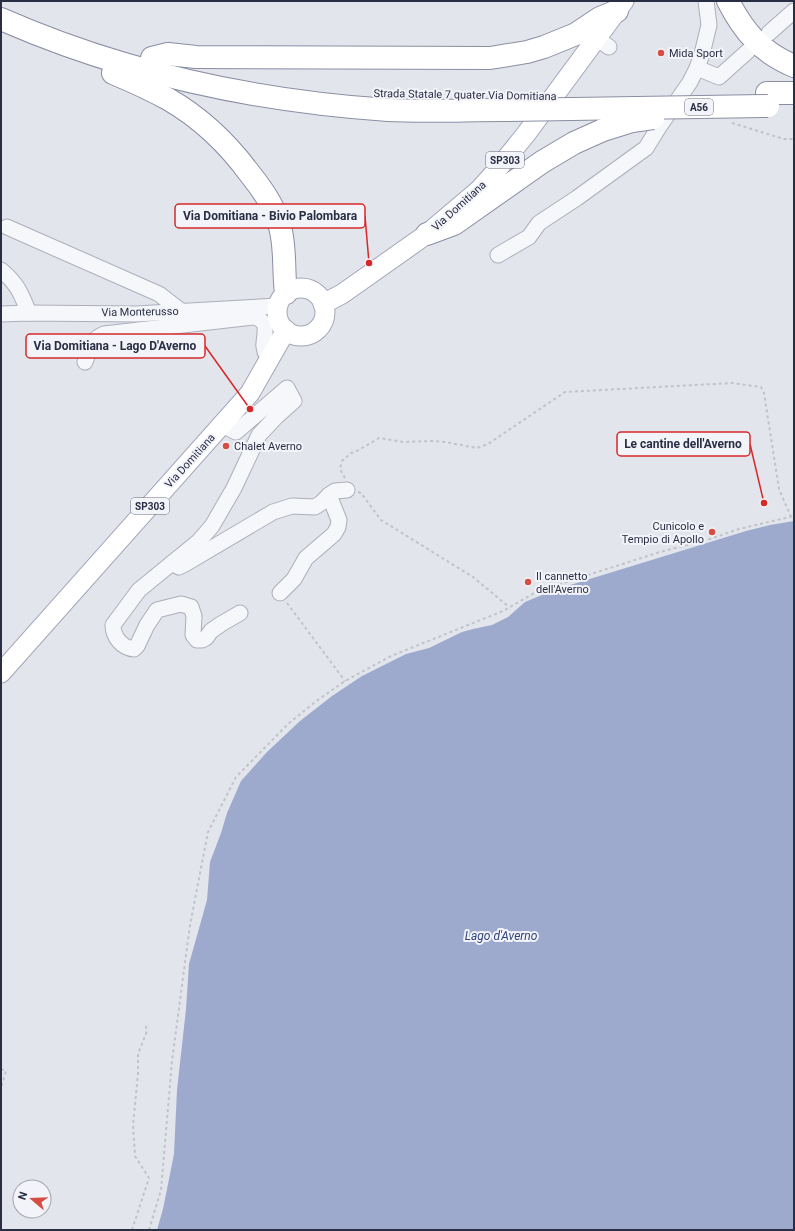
<svg xmlns="http://www.w3.org/2000/svg" width="795" height="1231" viewBox="0 0 795 1231" font-family="Roboto,sans-serif">
	<style>
		.water { fill: #9daacd }
		.lines { fill: none; stroke-linecap: round; stroke-linejoin: round }
		.minor-casing { stroke: #acaeba; stroke-width: 17 }
		.major-casing { stroke: #a2a6b8; stroke-width: 21 }
		.highway-casing { stroke: #8a8ea3; stroke-width: 24 }
		.path { stroke: #c1c3cb; stroke-width: 2; stroke-dasharray: 3 3; stroke-linecap: butt }
		.minor { stroke: #f6f7fa; stroke-width: 15 }
		.major { stroke: #fff; stroke-width: 19 }
		.highway { stroke: #fff; stroke-width: 22 }
		.highway-bridge-casing { stroke: #8a8ea3; stroke-width: 24; stroke-linecap: butt }
		.highway-bridge { stroke: #fff; stroke-width: 22 }
		.poi-dot { fill: #d64d43; stroke: #f3f4f9; stroke-width: 1.5 }
		.labels { text-anchor: middle; dominant-baseline: central; stroke-width: 4; stroke-linejoin: round; paint-order: stroke }
		.shield { fill: #f3f4f9; stroke: #66697b; stroke-width: 1 }
		.shield-label { font-size: 10px; font-weight: bold; fill: #2a2e45 }
		.poi-label { font-size: 11px; fill: #2a2e45; stroke: #f3f4f9; text-anchor: start }
		.street-label { font-size: 11px; fill: #2a2e45; stroke: #f3f4f9 }
		.water-label { font-size: 12px; font-style: italic; fill: #31427c; stroke: #f3f4f9 }
		.leader { fill: none; stroke: #d62828; stroke-width: 1.5 }
		.callout-dot { fill: #d62828; stroke: #f3f4f9; stroke-width: 1.5 }
		.callout { fill: #f3f4f9; stroke: #d62828; stroke-width: 1.5 }
		.callout-label { font-size: 12px; text-anchor: middle; font-weight: bold; fill: #2a2e45 }
	</style>
	<rect width="100%" height="100%" fill="#e3e5ec"/>
	<polygon class="water" points="794,521 794,1230 157,1230 163,1209 174,1154 177,1090 186,1009 189,964 207,900 210,862 221,833 227,813 241,781 267,752 300,721 332,696 362,676 406,654 429,648 462,632 473,629 492,625 508,617 525,602 554,590 746,531 770,525"/>
	<g class="lines">
		<defs>
			<g id="minor">
				<polyline points="769,33 794,11"/>
				<polyline points="596,38 609,47"/>
				<polyline points="697,68 719,77 748,51"/>
				<polyline points="7,227 159,294 181,311"/>
				<polyline points="498,255 529,237 539,223 577,198 646,148 659,127 690,82 697,68 702,54 709,25 706,1"/>
				<path d="M1,270C18,284 21,294 29,313"/>
				<polyline points="1,314 29,313 136,314 278,306"/>
				<path d="M85,362C90,348 90,340 104,334L253,317C269,320 265,331 264,343C263,346 265,349 265,352L271,357"/>
				<path d="M222,425L236,432L287,388L294,401L276,417L259,435L234,488L212,526L199,541L139,590L113,625C113,637 122,648 134,649L137,646L147,625L157,610L181,604L191,607L194,616L193,635L197,640H202L206,638L211,631L221,624L240,613"/>
				<polyline points="172,563 179,567 185,564 273,512 292,506 315,507 321,503 329,495 335,491 347,490"/>
				<polyline points="280,593 294,579 306,558 334,534 338,527 339,520 329,495"/>
			</g>
			<g id="major">
				<circle cx="301" cy="312" r="24"/>
				<polyline points="323,304 342,294 427,234 479,190 496,171 526,134 624,1"/>
				<polyline points="1,673 250,393 286,330"/>
			</g>
			<g id="highway">
				<path d="M728,1C744,32 761,52 794,66"/>
				<path d="M1,19C124,73 254,101 388,110C426,112 465,110 503,110"/>
				<polyline points="152,58 168,54 196,57 490,58 527,52 544,47 576,34 600,18 617,11"/>
				<path d="M113,73C132,81 150,89 168,99C201,118 228,144 250,174C263,190 275,207 280,227C286,248 283,271 286,293"/>
				<polyline points="767,93 794,93"/>
				<polyline points="427,234 454,224 542,162 574,143 603,130"/>
			</g>
		</defs>
		<use href="#minor" class="minor-casing"/>
		<use href="#major" class="major-casing"/>
		<use href="#highway" class="highway-casing"/>
		<g class="path">
			<polyline points="732,123 784,139 794,139"/>
			<polyline points="345,478 340,469 342,461 351,453 355,452 379,438 403,442 432,441 445,442 477,448 488,444 565,392 732,383 761,387 764,393 779,489 791,517"/>
			<polyline points="358,492 361,493 381,520 473,577 509,607"/>
			<polyline points="287,603 345,681"/>
			<polyline points="1,1069 6,1071 1,1088"/>
			<polyline points="132,1230 149,1178 135,1156 133,1125 138,1074 138,1054 147,1031 145,1023"/>
			<polyline points="149,1230 161,1190 172,1061 190,925 208,832 236,777 288,724 315,702 345,681 391,656 503,611 538,591 660,552 707,540 739,529 794,516"/>
		</g>
		<use href="#minor" class="minor"/>
		<use href="#major" class="major"/>
		<use href="#highway" class="highway"/>
		<defs>
			<g id="highway-bridge">
				<polyline points="503,110 768,106"/>
				<polyline points="603,130 632,121 653,118"/>
			</g>
		</defs>
		<use href="#highway-bridge" class="highway-bridge-casing"/>
		<use href="#highway-bridge" class="highway-bridge"/>
	</g>
	<g class="poi-dot">
		<circle cx="661" cy="53" r="4"/>
		<circle cx="226" cy="446" r="4"/>
		<circle cx="712" cy="532" r="4"/>
		<circle cx="528" cy="582" r="4"/>
	</g>
	<g class="labels">
		<g class="shield">
			<rect x="685" y="99" width="28" height="16" rx="3"/>
			<rect x="486" y="152" width="38" height="16" rx="3"/>
			<rect x="131" y="498" width="38" height="16" rx="3"/>
		</g>
		<g class="shield-label">
			<text x="699" y="107">A56</text>
			<text x="505" y="160">SP303</text>
			<text x="150" y="506">SP303</text>
		</g>
		<g class="poi-label">
			<text x="669" y="53">Mida Sport</text>
			<text x="234" y="446">Chalet Averno</text>
			<text x="704" y="526" text-anchor="end">Cunicolo e<tspan x="704" dy="13">Tempio di Apollo</tspan></text>
			<text x="536" y="576">Il cannetto<tspan x="536" dy="13">dell'Averno</tspan></text>
		</g>
		<g class="street-label">
			<text transform="translate(465 95) rotate(1)">Strada Statale 7 quater Via Domitiana</text>
			<text transform="translate(459 206) rotate(-42)">Via Domitiana</text>
			<text transform="translate(140 312) rotate(-1)">Via Monterusso</text>
			<text transform="translate(190 461) rotate(-48)">Via Domitiana</text>
		</g>
		<g class="water-label">
			<text x="501" y="936">Lago d'Averno</text>
		</g>
	</g>
	<path class="leader" d="M369 263L365 216M250 409L205 346M764 503L750 444"/>
	<g class="callout-dot">
		<circle cx="369" cy="263" r="4"/>
		<circle cx="250" cy="409" r="4"/>
		<circle cx="764" cy="503" r="4"/>
	</g>
	<g class="callout">
		<rect x="175" y="204" width="190" height="24" rx="4"/>
		<rect x="26" y="334" width="179" height="24" rx="4"/>
		<rect x="617" y="432" width="133" height="24" rx="4"/>
	</g>
	<g class="callout-label">
		<text x="270" y="220">Via Domitiana - Bivio Palombara</text>
		<text x="115" y="350">Via Domitiana - Lago D'Averno</text>
		<text x="683" y="448">Le cantine dell'Averno</text>
	</g>
	<rect width="795" height="1231" fill="none" stroke="#2a2e45" stroke-width="4"/>
	<g transform="translate(32 1199) rotate(289)"><circle r="19" fill="#f3f4f9" stroke="#a3a5b1"/>
	<path d="M0-3L7 15L0 10L-7 15Z" fill="#d64d43"/>
	<text y="-6" font-size="11" font-weight="bold" text-anchor="middle" fill="#2a2e45">N</text>
	</g>
</svg>
